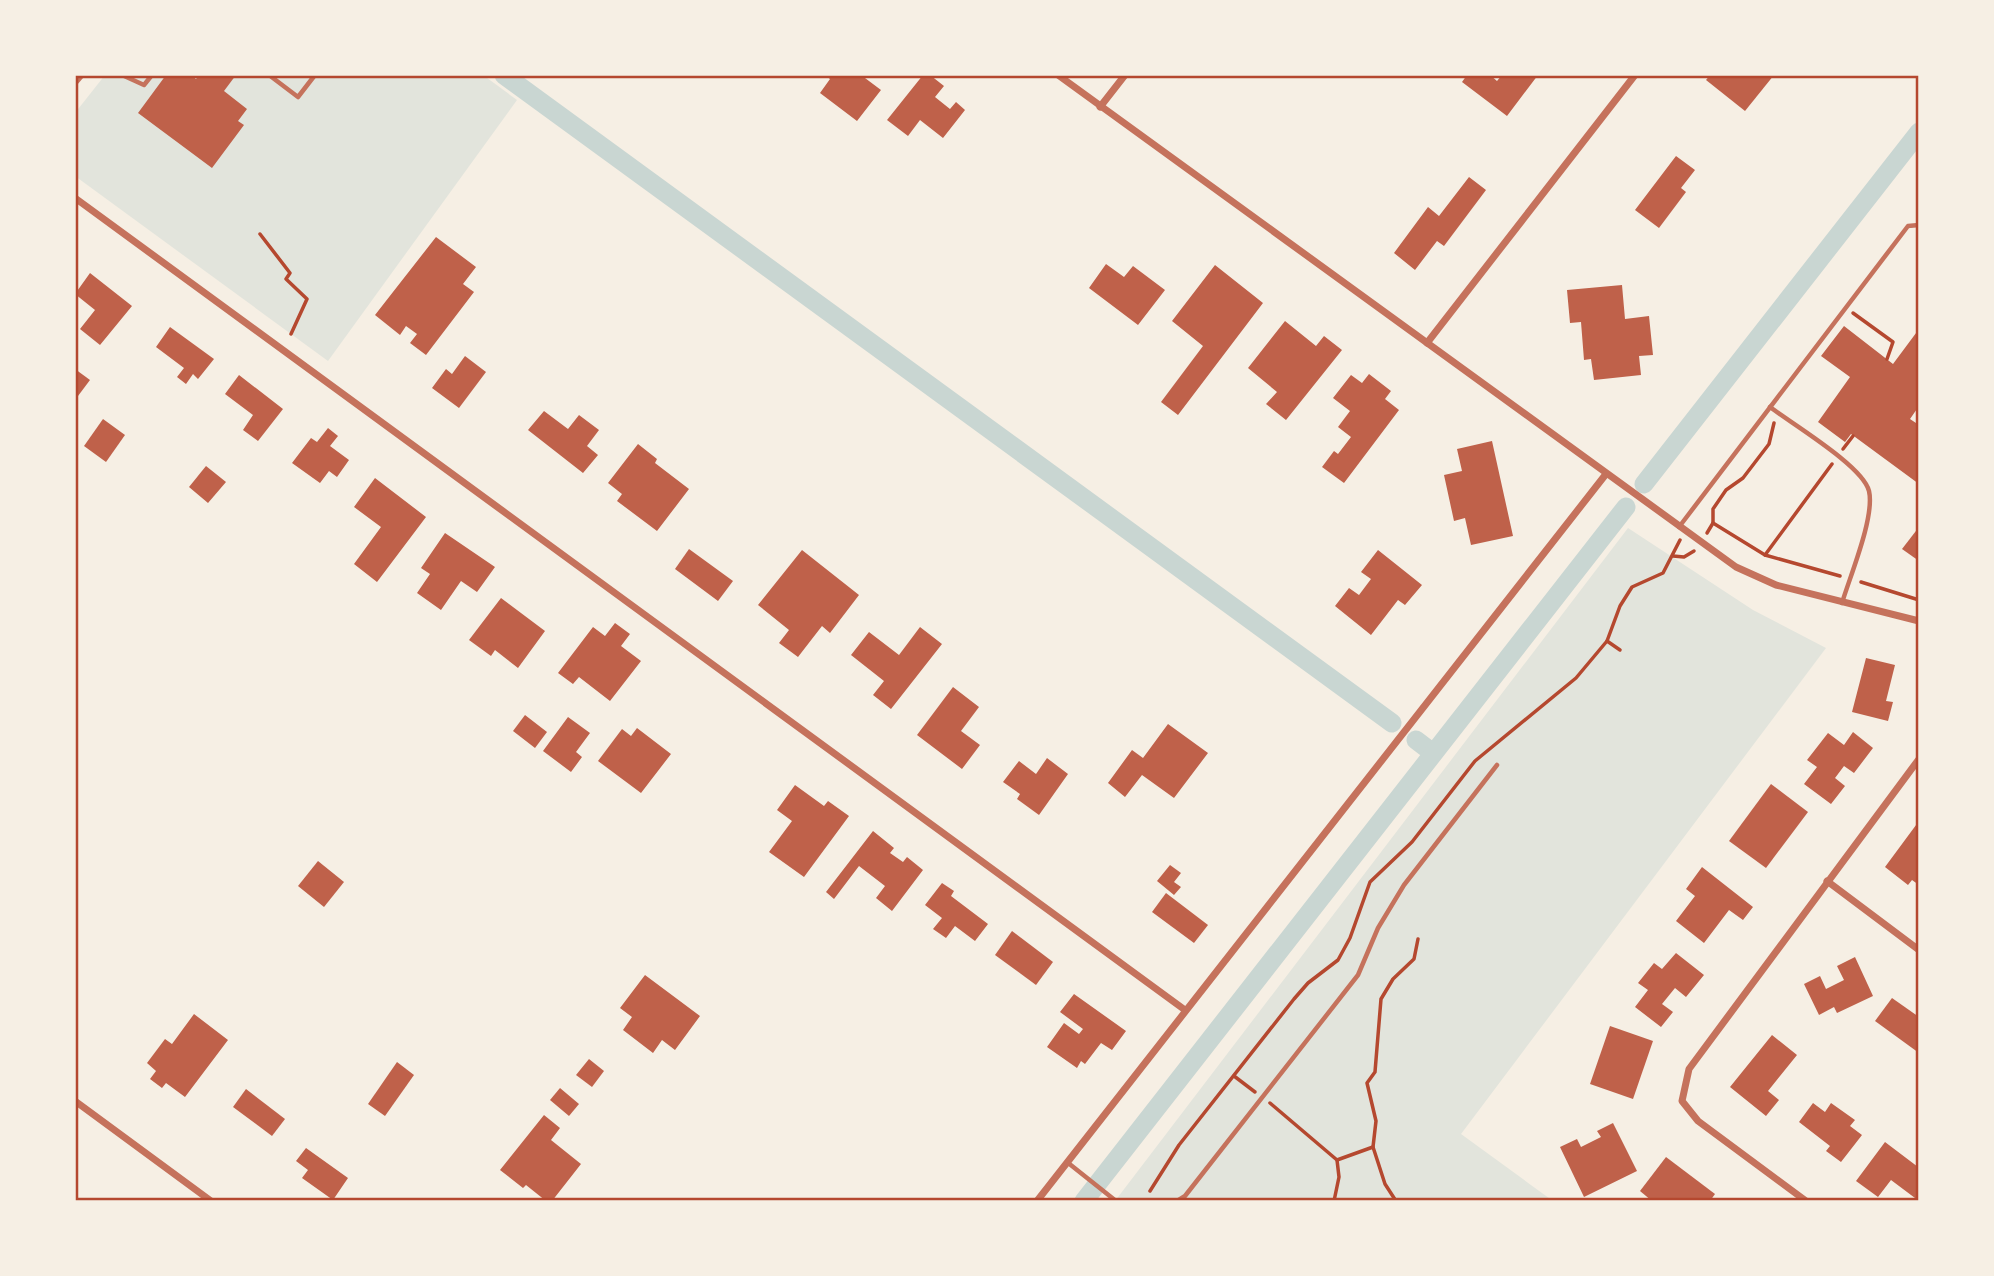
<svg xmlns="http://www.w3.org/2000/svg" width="1994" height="1276" viewBox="0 0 1994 1276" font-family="Cabin,sans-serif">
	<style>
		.green { fill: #e2e4dc }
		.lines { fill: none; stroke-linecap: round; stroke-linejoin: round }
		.canal { stroke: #c9d6d2; stroke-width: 19 }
		.building { fill: #bf614a }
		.path { stroke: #b5482f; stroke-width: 3.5 }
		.service { stroke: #c5725c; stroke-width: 4.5 }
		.minor { stroke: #c5725c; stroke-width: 7 }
		.neatline { fill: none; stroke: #b5482f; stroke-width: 2.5 }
	</style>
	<rect width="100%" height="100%" fill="#f6efe4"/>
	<g class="green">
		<polygon points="105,75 483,75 517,100 328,361 75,176 75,113"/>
		<polygon points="1628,528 1753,610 1826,648 1461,1134 1553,1201 1115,1201"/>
	</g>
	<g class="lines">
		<g class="canal">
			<polyline points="504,75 1392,723"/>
			<polyline points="1644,484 1919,132"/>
			<polyline points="1416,740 1433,753"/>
			<polyline points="1084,1201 1626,507"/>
		</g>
	</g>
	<g class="building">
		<polygon points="166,75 191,75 196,79 199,75 236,75 224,91 247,109 238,121 244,125 212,168 138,113"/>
		<polygon points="825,75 861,75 881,90 857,121 820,93 830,79"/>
		<polygon points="923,75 930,75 944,86 935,97 950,109 956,102 965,110 943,138 920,120 908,136 887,120"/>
		<polygon points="1467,75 1490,75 1497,81 1502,75 1538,75 1507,116 1462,82"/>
		<polygon points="1710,75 1774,75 1745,111 1706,80"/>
		<polygon points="1676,156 1695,170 1681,188 1686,192 1659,228 1635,210"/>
		<polygon points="1469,177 1486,190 1444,246 1437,241 1415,270 1394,253 1428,207 1439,216"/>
		<polygon points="436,237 476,267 463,284 474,292 426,355 410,343 417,334 406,326 400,335 375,315"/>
		<polygon points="1106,264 1124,277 1133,266 1165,290 1138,325 1089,288"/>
		<polygon points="1215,265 1263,303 1178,415 1161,402 1203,346 1172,321"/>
		<polygon points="90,273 132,306 100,345 80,329 95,310 75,294"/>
		<polygon points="1622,285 1625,319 1649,316 1653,355 1639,356 1641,375 1594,380 1591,359 1584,360 1581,322 1570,323 1567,290"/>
		<polygon points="1285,321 1316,346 1324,336 1342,350 1286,420 1266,404 1277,392 1248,368"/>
		<polygon points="1844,326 1893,364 1919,329 1919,406 1910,419 1919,425 1919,484 1851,434 1845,442 1818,422 1850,377 1821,356"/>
		<polygon points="170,327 214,359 198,379 193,374 186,384 177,377 184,368 156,347"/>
		<polygon points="465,356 486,372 459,408 432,388 446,369 452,374"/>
		<polygon points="75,369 90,380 75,400"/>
		<polygon points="1369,374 1391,391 1385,399 1399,410 1344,483 1322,467 1334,451 1338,454 1351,437 1338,427 1350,411 1333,398 1351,375 1362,383"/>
		<polygon points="239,375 283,409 258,441 243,430 253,415 225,394"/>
		<polygon points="544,411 568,429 579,415 599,430 587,446 598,455 583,473 528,430"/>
		<polygon points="103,419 125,435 106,462 84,446"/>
		<polygon points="328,428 338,436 330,446 349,460 337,477 329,471 320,483 292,463 311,438 317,442"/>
		<polygon points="1492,441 1513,536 1471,545 1465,518 1454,521 1444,475 1462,471 1457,449"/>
		<polygon points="638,444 657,459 655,463 689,489 657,531 617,501 622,494 608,483"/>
		<polygon points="206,466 226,482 208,503 189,487"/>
		<polygon points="375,478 426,517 377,582 354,564 381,527 354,507"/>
		<polygon points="1919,527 1919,561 1902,549"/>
		<polygon points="445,533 495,567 477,592 461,581 441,610 417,593 430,574 421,568"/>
		<polygon points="689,549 733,581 718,601 675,569"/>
		<polygon points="802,550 859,595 830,633 822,626 798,657 779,643 789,630 758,605"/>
		<polygon points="1378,550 1422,585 1405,605 1398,600 1371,635 1335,606 1349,588 1359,595 1371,579 1361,572"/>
		<polygon points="501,598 545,631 518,668 495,650 491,656 469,640"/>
		<polygon points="615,623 630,634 621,646 641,661 610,701 579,677 573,684 558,673 593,627 605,636"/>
		<polygon points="920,627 942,644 891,709 873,695 884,681 851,655 869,632 899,655"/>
		<polygon points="1866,658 1895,665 1886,701 1893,702 1888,721 1852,712"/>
		<polygon points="953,687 979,707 961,731 980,745 962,769 917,735"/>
		<polygon points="525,715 547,732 535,748 513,731"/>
		<polygon points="568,717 590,733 576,752 582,757 571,772 543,751"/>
		<polygon points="1168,724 1208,753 1174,798 1142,775 1125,797 1108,783 1132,750 1143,758"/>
		<polygon points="637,728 671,754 641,793 598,761 622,729 631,736"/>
		<polygon points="1853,732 1873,748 1854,773 1844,766 1835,778 1845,786 1831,804 1804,784 1817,767 1807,760 1828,733 1844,745"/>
		<polygon points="1047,758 1068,774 1039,815 1017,799 1020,794 1003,782 1019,761 1036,774"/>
		<polygon points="1771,784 1808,812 1766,868 1729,841"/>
		<polygon points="795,785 824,806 828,801 849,816 804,877 769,852 792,821 777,810"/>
		<polygon points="1919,821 1919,885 1912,880 1908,885 1885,867"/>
		<polygon points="873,831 894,848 890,853 903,862 907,857 923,870 892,911 876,898 885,886 859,866 834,899 826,892"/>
		<polygon points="318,861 344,882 324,907 298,886"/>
		<polygon points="1170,865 1181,873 1174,882 1181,887 1174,895 1157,881"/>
		<polygon points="1702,867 1753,907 1743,920 1729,910 1704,943 1676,921 1695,896 1686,889"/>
		<polygon points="942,883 954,891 951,896 988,924 975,941 955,926 946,938 933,929 942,918 925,905"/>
		<polygon points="1166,893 1208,925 1194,943 1152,912"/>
		<polygon points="1012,931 1053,962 1036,985 995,955"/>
		<polygon points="1676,953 1704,975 1686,997 1675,988 1662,1004 1673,1012 1661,1027 1635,1007 1648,990 1638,983 1654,963 1662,969"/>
		<polygon points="1855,957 1873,996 1837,1013 1834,1007 1819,1015 1804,984 1820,976 1826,989 1844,980 1837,966"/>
		<polygon points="645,975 700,1016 675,1050 662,1040 653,1053 623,1030 632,1017 620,1008"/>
		<polygon points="1074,994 1126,1031 1112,1050 1101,1043 1085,1064 1081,1061 1077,1068 1047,1047 1064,1023 1079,1034 1083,1029 1060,1012"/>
		<polygon points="1892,998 1919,1017 1919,1053 1875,1021"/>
		<polygon points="194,1014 228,1040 185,1097 166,1083 162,1088 150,1079 156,1071 147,1063 165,1039 172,1044"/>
		<polygon points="1610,1026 1653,1041 1633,1099 1590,1084"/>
		<polygon points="1772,1035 1797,1055 1768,1091 1779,1100 1766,1116 1730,1087"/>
		<polygon points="589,1059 604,1071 592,1087 576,1075"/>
		<polygon points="397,1062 414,1075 385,1116 368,1104"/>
		<polygon points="560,1088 579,1104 569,1116 550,1100"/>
		<polygon points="246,1089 285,1119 272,1136 233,1107"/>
		<polygon points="1813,1103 1825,1112 1831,1103 1855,1120 1850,1126 1862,1135 1841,1162 1826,1151 1830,1146 1799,1122"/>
		<polygon points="544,1115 560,1128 551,1140 581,1164 552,1201 546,1201 526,1185 523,1188 500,1170"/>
		<polygon points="1613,1123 1637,1171 1584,1197 1560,1147 1577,1139 1581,1147 1601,1137 1597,1131"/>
		<polygon points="1885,1142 1918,1167 1916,1170 1919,1173 1919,1201 1891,1180 1878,1197 1856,1181"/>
		<polygon points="306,1148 348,1178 333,1200 302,1178 308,1170 296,1161"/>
		<polygon points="1666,1157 1715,1194 1710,1201 1652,1201 1640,1191"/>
	</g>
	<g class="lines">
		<g class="path">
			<polyline points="260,234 290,273 286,279 307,299 291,334"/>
			<polyline points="1853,313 1893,342 1887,359"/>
			<polyline points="1843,449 1853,436"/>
			<polyline points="1832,464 1765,555 1840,576"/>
			<polyline points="1713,523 1713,509 1726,490 1743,478 1769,444 1774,423"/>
			<polyline points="1707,533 1713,523 1765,555"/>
			<polyline points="1673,556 1684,557 1694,551"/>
			<polyline points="1861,582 1919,600"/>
			<polyline points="1607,641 1620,650"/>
			<polyline points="1234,1076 1255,1092"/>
			<polyline points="1270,1103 1337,1160 1339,1177 1334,1201"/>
			<polyline points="1373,1147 1376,1121 1367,1083 1375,1072 1381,999 1393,979 1414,959 1418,939"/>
			<polyline points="1337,1160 1373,1147 1385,1184 1396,1201"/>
			<polyline points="1150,1191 1179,1145 1294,999 1308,983 1338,960 1350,938 1370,882 1412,842 1475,761 1576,678 1607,641 1620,606 1632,587 1663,573 1680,540"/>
			<polyline points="1310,1201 1333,1200"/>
		</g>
		<g class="service">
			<polyline points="122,75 144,85 152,75"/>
			<polyline points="269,75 298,97 315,75"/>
			<path d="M1770,407C1792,424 1863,466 1869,491C1875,517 1850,576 1842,603"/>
			<polyline points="1679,527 1908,226 1919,225"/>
			<polyline points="1067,1162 1116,1201"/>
			<polyline points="1177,1201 1185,1196 1358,975 1378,928 1404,885 1497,765"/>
		</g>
		<g class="minor">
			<polyline points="1058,75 1736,567 1776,585 1919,621"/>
			<polyline points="75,82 81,75"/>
			<polyline points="1100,107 1125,75"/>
			<polyline points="75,198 1185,1010"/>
			<polyline points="1427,343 1635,75"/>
			<polyline points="1827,881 1919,950"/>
			<polyline points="75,1101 211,1201"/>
			<polyline points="1037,1201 1606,474"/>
			<polyline points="1806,1201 1698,1121 1682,1101 1689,1069 1919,759"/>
		</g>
	</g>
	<rect width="1994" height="1276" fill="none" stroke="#f6efe4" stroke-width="154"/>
	<rect x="77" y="77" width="1840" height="1122" class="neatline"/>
</svg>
